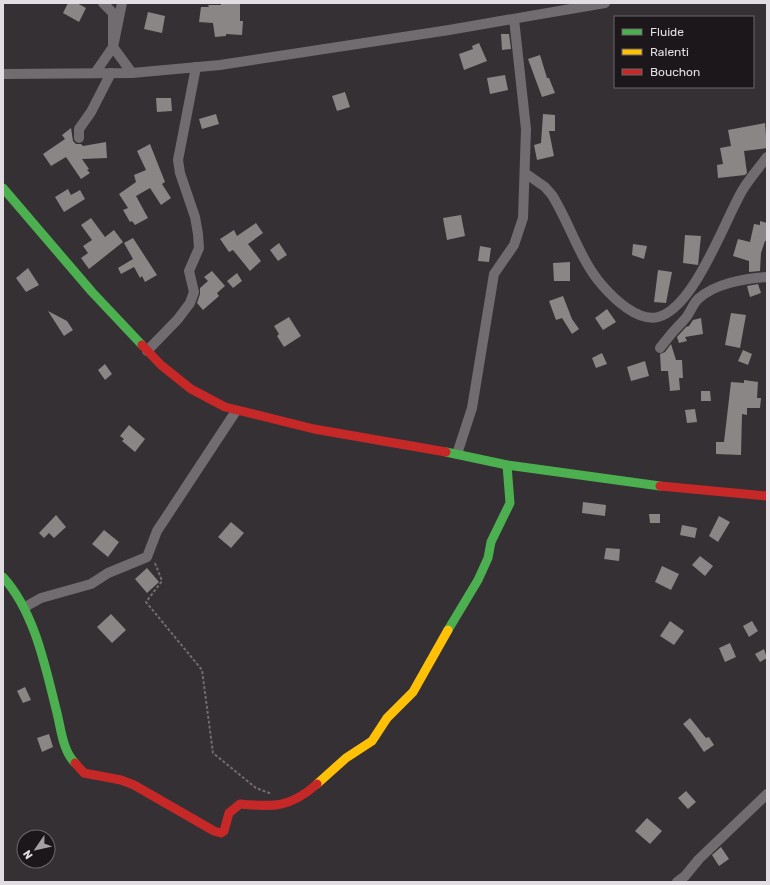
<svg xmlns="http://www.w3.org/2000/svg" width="770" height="885" viewBox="0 0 770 885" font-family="Rubik,sans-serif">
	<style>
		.building { fill: #8a8686 }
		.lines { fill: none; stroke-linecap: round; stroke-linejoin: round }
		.path { stroke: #706c70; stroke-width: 2; stroke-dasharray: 3 2; stroke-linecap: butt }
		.street { stroke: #706c70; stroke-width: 10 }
		.fast { stroke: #4caf50; stroke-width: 9 }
		.slow { stroke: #ffc107; stroke-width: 9 }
		.jam { stroke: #c62828; stroke-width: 9 }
	</style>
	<rect width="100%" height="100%" fill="#343034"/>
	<g class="building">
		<polygon points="68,3 77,3 86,8 79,22 63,13"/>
		<polygon points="221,3 240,3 240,21 243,21 242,35 226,34 226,36 215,37 213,23 199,22 201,7 209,7 208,5 221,5"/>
		<polygon points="148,12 165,16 162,33 144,29"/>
		<polygon points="501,34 509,34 511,49 502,50"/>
		<polygon points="479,43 487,61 464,70 459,54 473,49 472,46"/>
		<polygon points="540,55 547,78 549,78 555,93 542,97 528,59"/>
		<polygon points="505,75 508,90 490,94 487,78"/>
		<polygon points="345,92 350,107 337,111 332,96"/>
		<polygon points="156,98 171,98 172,111 157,112"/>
		<polygon points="216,114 219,124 202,129 199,119"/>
		<polygon points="543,114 555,115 555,131 549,131 554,156 537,160 534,145 541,143"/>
		<polygon points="765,123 767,148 744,151 747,173 745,175 718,178 717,165 723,164 720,148 731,146 728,130"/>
		<polygon points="71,128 73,141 76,144 81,144 83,146 106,142 107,158 82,159 89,169 87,170 90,173 81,179 66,157 51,166 43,154 65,139 62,135"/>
		<polygon points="150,144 165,182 162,184 171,198 161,205 150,188 136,196 148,218 135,225 132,221 130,222 123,210 128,208 119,194 136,182 134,175 146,170 137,151"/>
		<polygon points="68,189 71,195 80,190 85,199 64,212 55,197"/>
		<polygon points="461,215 465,236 447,240 443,218"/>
		<polygon points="91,218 105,237 114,230 123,242 89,269 81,258 88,253 83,246 92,240 81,225"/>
		<polygon points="760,221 767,223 767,241 765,241 761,253 760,271 749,272 749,261 733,256 738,239 750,242 754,224 760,225"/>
		<polygon points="256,223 263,233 248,244 261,261 250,271 233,250 229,252 220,239 234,230 237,236"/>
		<polygon points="685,235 701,236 698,265 683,263"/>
		<polygon points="133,238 157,275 145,282 142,276 140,278 134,267 121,274 118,268 133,259 124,243"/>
		<polygon points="279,243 287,255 278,261 270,250"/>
		<polygon points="633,244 647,246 644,259 632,255"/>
		<polygon points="480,246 491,248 489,262 478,261"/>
		<polygon points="570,262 570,281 554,281 553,263"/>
		<polygon points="28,268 39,285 26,292 16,278"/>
		<polygon points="658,270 672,272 666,303 654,302"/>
		<polygon points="212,271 225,286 217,293 219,296 203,310 197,303 200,294 200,288 208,281 204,277"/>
		<polygon points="237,273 242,281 233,288 227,281"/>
		<polygon points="758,284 761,293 750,297 747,286"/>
		<polygon points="563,296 572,319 579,329 572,334 562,318 556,320 549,301"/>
		<polygon points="607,309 616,322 603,330 595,318"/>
		<polygon points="48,311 67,321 73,330 64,336"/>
		<polygon points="731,313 746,315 740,348 725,345"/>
		<polygon points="289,317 301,336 284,347 277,336 279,334 274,326"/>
		<polygon points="701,318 703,334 685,337 687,341 679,343 677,337 686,327 689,326 693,320"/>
		<polygon points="671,344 676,360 682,360 683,378 679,378 680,390 670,391 668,371 661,371 660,354 665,352"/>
		<polygon points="743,350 752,354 748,365 738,361"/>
		<polygon points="602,353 607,364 596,368 592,358"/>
		<polygon points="645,361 649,376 631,381 627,367"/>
		<polygon points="105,364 112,374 105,380 98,370"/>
		<polygon points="744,380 758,382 757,398 761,398 760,408 747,408 747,415 742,414 741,455 716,454 716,442 724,442 731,382 744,383"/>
		<polygon points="701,391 710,391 711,401 701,401"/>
		<polygon points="695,409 697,422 687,423 685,410"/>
		<polygon points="129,425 145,439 135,452 122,441 124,439 120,436"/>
		<polygon points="583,502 606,505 605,516 582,513"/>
		<polygon points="649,514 660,514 660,523 650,523"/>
		<polygon points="56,515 66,527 54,538 49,533 44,538 39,533"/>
		<polygon points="719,516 730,522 718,542 709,536"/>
		<polygon points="231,522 244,533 231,548 218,537"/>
		<polygon points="682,525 697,528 695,538 680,535"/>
		<polygon points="104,530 119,542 108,557 92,544"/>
		<polygon points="606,548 620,549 619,561 604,559"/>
		<polygon points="700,556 713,566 705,576 692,565"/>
		<polygon points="662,566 679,574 671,590 655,582"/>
		<polygon points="147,568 159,582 147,593 135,579"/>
		<polygon points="111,614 126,630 112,643 97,627"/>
		<polygon points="670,621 684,631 674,645 660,636"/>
		<polygon points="752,621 758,631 749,637 743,626"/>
		<polygon points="730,643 736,657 725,662 719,648"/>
		<polygon points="764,649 767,658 760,662 755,654"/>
		<polygon points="25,687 31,700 23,703 17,691"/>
		<polygon points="690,718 706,738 709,737 714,745 704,752 691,733 683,724"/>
		<polygon points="49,734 53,747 42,752 37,738"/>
		<polygon points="686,791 696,802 688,809 678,798"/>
		<polygon points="647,818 662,831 650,844 635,831"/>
		<polygon points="721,847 729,859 719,866 712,855"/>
	</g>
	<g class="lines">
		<polyline class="path" points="155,563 162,581 146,602 202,670 213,753 256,788 272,794"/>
		<g class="street">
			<polyline points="122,3 113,47 132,73"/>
			<polyline points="95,73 113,47 113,13 103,3"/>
			<polyline points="3,74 132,73 220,65 449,30 605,3"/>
			<polyline points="79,138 79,129 91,112 111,73"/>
			<path d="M525,173L545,187L552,195C570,224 580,260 602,285C614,299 638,322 658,317C694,308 724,222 742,191C749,179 759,168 767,157"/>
			<path d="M660,348C668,337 675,329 684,320C690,314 692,305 698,299C714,284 745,278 767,277"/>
			<polyline points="147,351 178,319 190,303 194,292 189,271 199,248 198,234 195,217 180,173 178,160 196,67"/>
			<polyline points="457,454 472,408 494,274 514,245 523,218 526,129 514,19"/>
			<polyline points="25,607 41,598 91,584 108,573 147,557 157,531 236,411"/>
			<polyline points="677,882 685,876 699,859 767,794"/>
		</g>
		<g class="fast">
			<polyline points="3,188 92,292 142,345"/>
			<polyline points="446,452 507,465 660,486"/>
			<path d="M3,577C34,611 45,665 56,709C61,727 62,750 75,763"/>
			<polyline points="448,630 478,580 488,558 491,542 510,503 507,465"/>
		</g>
		<polyline class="slow" points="317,784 346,758 372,741 387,718 413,692 448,630"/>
		<g class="jam">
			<polyline points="142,345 161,365 191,389 225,407 314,429 446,452"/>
			<polyline points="660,486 767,496"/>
			<path d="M75,763L84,773L121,780L134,785L214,831L221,833L224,831L229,813L240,804C274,807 290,808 317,784"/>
		</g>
	</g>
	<rect width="770" height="885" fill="none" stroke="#e2dde3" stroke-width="8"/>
	<rect x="614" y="16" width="140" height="72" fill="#1b171b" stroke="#6b666b"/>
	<rect x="622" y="29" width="20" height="6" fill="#4caf50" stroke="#6b666b"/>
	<text x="650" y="36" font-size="12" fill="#e2dde3">Fluide</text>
	<rect x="622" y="49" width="20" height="6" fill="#ffc107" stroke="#6b666b"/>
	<text x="650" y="56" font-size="12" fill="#e2dde3">Ralenti</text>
	<rect x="622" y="69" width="20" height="6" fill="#c62828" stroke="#6b666b"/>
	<text x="650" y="76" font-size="12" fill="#e2dde3">Bouchon</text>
	<g transform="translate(36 849) rotate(236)"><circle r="19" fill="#1b171b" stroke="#6b666b"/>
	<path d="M0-3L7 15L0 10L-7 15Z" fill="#a5a0a6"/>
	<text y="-6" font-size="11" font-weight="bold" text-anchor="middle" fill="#e2dde3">N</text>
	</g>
</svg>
